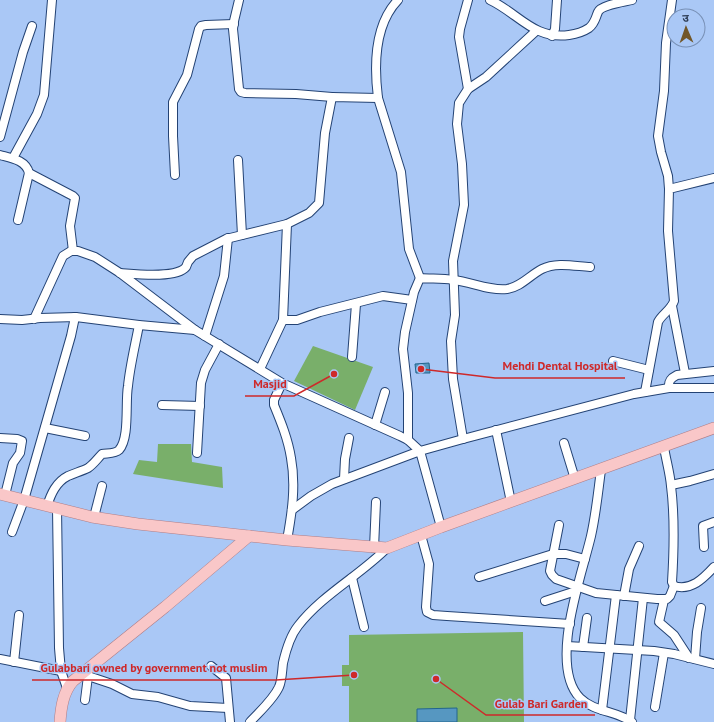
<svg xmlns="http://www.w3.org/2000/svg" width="714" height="722" viewBox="0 0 714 722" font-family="'PT Sans','Noto Sans Devanagari',sans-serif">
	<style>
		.green { fill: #79af6a }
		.building { fill: #5697c1; stroke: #22658d }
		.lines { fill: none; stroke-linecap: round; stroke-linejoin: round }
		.minor-casing { stroke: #244374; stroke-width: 10 }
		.major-casing { stroke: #af7e87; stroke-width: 12 }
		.minor { stroke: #fff; stroke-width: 8 }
		.major { stroke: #f9c7c8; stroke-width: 11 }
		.leader { fill: none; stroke: #ce292a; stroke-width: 1.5 }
		.callout-dot { fill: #ce292a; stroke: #aac8f6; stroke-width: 1.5 }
		.callout-label { font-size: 12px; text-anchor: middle; font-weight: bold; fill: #ce292a; stroke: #aac8f6; stroke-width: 3; stroke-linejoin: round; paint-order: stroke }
	</style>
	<rect width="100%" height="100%" fill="#aac8f6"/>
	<g class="green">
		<polygon points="313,346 373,367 355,410 294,381"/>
		<polygon points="158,444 191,444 192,462 222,467 223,488 133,474 139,460 157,462"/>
		<polygon points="523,632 524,722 349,722 349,686 342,686 342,665 349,665 349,635"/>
	</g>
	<g class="building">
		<polygon points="429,363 430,373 416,373 415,364"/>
		<polygon points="457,708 457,722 417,722 417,709"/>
	</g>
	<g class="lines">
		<defs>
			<g id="minor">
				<polyline points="239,0 234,21 233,29 239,89 241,92 245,93 296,94 332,97"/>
				<path d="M398,0C374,25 374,66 378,98L401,172L409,249L420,278"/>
				<path d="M490,0C518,13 534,40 569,35C576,34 583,32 589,28C595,23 595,19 598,12C601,5 624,2 632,0"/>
				<polyline points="552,36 555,29 557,0"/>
				<polyline points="468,89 459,37 460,29 468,0"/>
				<polyline points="378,98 332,97 325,133 319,203 309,213 287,224 283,320 297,320 320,312 383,296 412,300"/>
				<polyline points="0,137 23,52 32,26"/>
				<path d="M0,155C11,158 26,160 29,173L18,220"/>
				<polyline points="13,158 37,114 44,95 52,0"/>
				<polyline points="238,160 242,235"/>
				<polyline points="29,173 73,196 75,198 70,226 73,251"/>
				<polyline points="175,175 173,136 173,102 187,75 199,29 201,26 206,25 234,24"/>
				<polyline points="669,189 668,176 661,152 658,136 664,91 666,43 672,0"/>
				<path d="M120,273C135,274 176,279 186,267L188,262L193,256L226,239L287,224"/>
				<polyline points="672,306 685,373"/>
				<polyline points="0,319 22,320 40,318 76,317 139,325 195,330 282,383 400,436 408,440 420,451 463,439 634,394 669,388 714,388"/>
				<polyline points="34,319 63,256 71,251 78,251 95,257 120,273 195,330"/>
				<polyline points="205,336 224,276 228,238"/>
				<polyline points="352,357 356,304"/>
				<polyline points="613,361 649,370"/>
				<polyline points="260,369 283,320"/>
				<path d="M282,383L274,400V405C281,422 288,439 291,458C296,485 292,513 287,540"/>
				<path d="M669,388C668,381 671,378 677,375L714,371"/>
				<path d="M645,392L658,322C662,314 671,310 674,301L668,231L669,189L714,178"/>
				<polyline points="162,405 200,406"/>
				<polyline points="375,425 385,392"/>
				<polyline points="45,428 85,436"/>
				<polyline points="496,430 511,502"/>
				<polyline points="0,438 17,439 22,441 20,453 13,463 5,495"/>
				<polyline points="463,439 453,379 451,341 455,315 453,261 464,205 462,164 457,124 459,103 468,89 486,77 536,31"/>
				<path d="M408,440V393L403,349L405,332L414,292L420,278C431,279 442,278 453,280C472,282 489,291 507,289C521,287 530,275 542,269C556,262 574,266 590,267"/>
				<polyline points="564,443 575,479"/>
				<path d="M664,447C666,460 670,473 671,486C675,518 674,550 672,582L674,586C691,591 703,579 714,567"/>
				<polyline points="197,453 201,383 205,370 219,344"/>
				<path d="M601,470C598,492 596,514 591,536C582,575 548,665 580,698C594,712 617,711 632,722"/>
				<polyline points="344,479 345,459 349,438"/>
				<polyline points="671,485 690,481 714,474"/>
				<path d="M47,506C51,494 56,482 68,476C75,473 82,471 88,468C94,464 97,459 102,454C107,453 115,454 119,450C130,438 125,402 128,386C130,366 135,346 139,325"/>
				<polyline points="57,508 59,648 61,671 67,688"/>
				<polyline points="292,510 311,496 332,484 420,451 441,527"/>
				<polyline points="94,517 102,486"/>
				<polyline points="559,525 550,571 552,575 556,579 596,593 657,599 667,599 670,596 674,586"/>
				<polyline points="12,532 24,500 71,336 75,317"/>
				<polyline points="421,535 429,564 426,607 427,612 433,615 447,616 570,624"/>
				<polyline points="704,547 703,526 714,522"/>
				<polyline points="374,548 376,502"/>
				<polyline points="479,577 553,554 566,554 585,559"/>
				<polyline points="352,578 364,627"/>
				<polyline points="624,596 629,569 639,546"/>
				<polyline points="664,600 659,622 674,635 689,658"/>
				<polyline points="545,601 576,591"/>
				<polyline points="567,646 654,651 674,654 714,664"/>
				<polyline points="583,647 587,618"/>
				<polyline points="0,659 61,671"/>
				<polyline points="695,659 697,632 701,608"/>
				<polyline points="14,662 19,615"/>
				<polyline points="211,666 226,678 230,722"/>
				<polyline points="82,672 88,676 112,684 132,694 158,697 190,706 228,708"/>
				<polyline points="85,700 88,676"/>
				<polyline points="655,707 664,653"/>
				<polyline points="602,710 616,595"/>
				<polyline points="630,720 643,598"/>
				<path d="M250,722C260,711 273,700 279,687C282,680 282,671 283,663C286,650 290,636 298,626C322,595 359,576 387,548"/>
			</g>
			<g id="major">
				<polyline points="0,494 92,517 138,524 287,540 387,548 441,527 714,428"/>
				<path d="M60,722C61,708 63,692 73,681L165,607L249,536"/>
			</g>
		</defs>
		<use href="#minor" class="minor-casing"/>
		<use href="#major" class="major-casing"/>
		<use href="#minor" class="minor"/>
		<use href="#major" class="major"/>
	</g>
	<path class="leader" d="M421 369L495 378H625M334 374L294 396H245M354 675L276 680H32M436 679L486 715H595"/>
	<g class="callout-dot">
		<circle cx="421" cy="369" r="4"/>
		<circle cx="334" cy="374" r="4"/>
		<circle cx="354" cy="675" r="4"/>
		<circle cx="436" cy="679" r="4"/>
	</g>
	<g class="callout-label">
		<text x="560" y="370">Mehdi Dental Hospital</text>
		<text x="270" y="388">Masjid</text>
		<text x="154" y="672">Gulabbari owned by government not muslim</text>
		<text x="541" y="708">Gulab Bari Garden</text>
	</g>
	<g transform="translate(686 28) rotate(358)"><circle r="19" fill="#aac8f6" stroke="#7890b5"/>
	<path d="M0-3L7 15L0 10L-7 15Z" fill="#715628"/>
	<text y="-6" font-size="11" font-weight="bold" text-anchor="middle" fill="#2d3c54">उ</text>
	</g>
</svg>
